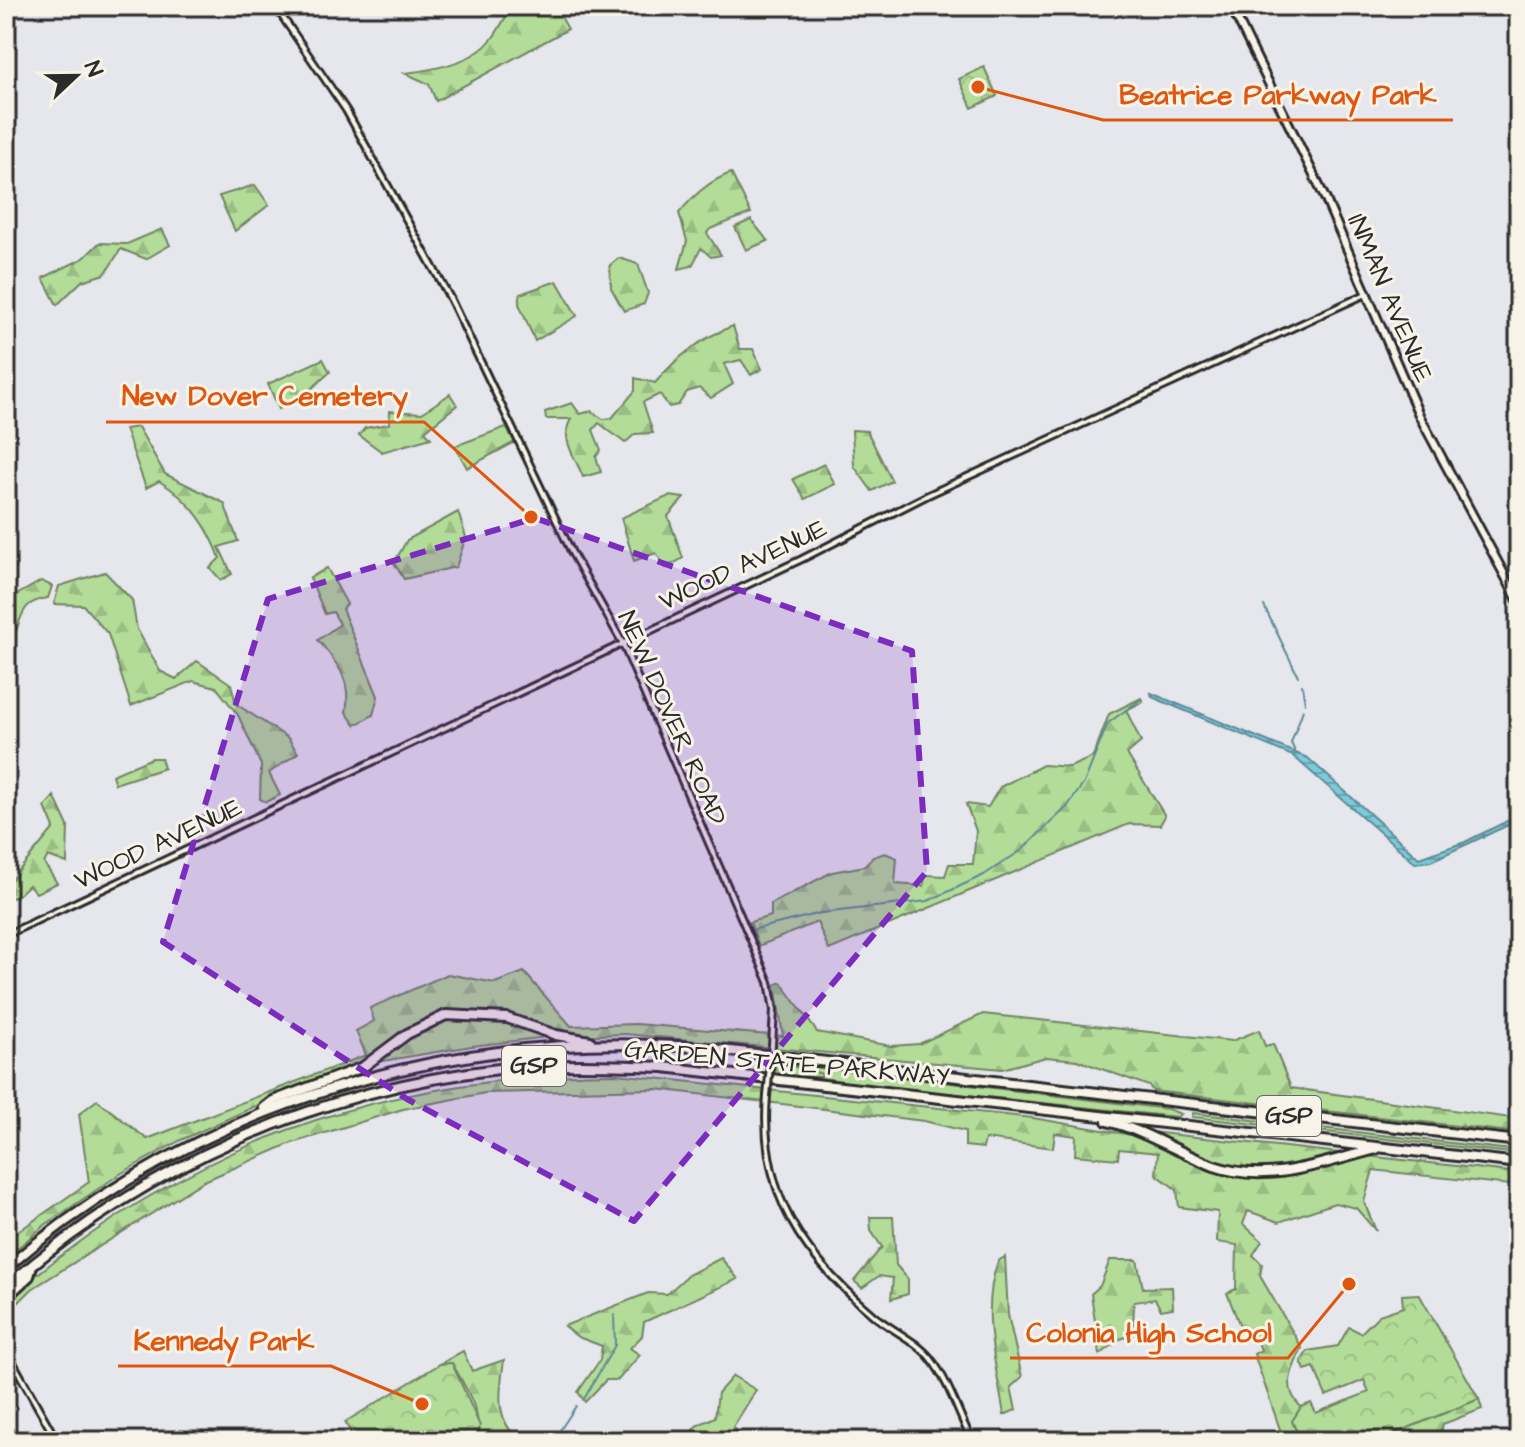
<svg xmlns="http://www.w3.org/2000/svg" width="1525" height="1447" viewBox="0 0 1525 1447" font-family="'Architects Daughter',sans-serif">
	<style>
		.grass { fill: #b3dc98; stroke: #6f8462; stroke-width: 2 }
		.forest { fill: url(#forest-firs); stroke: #6f8462; stroke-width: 2 }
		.park { fill: url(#park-crowns); stroke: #6f8462; stroke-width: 2 }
		.water { fill: url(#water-rules); stroke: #5c8a94; stroke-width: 2 }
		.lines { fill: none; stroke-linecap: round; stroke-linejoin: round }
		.stream { stroke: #5c8a94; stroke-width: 2 }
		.minor-casing { stroke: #2b2b2b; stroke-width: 10 }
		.major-casing { stroke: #2b2b2b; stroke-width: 12 }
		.highway-casing { stroke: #2b2b2b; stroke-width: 14 }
		.minor { stroke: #f7f3e8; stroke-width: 4 }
		.major { stroke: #f7f3e8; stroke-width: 6 }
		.highway { stroke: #f7f3e8; stroke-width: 8 }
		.minor-bridge-casing { stroke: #2b2b2b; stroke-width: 10; stroke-linecap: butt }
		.minor-bridge { stroke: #f7f3e8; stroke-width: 4 }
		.marked { fill: #7b2cbf; fill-opacity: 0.2; stroke: #7b2cbf; stroke-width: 6; stroke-dasharray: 16 10; stroke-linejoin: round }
		.labels { text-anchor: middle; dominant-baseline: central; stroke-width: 6; stroke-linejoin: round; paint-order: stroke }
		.shield { fill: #f7f3e8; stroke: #686764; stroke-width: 2 }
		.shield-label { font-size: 24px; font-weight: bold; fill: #2b2b2b }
		.street-label { font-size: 26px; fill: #2b2b2b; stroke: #f7f3e8 }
		.leader { fill: none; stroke: #df570e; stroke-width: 3 }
		.callout-dot { fill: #df570e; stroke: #f7f3e8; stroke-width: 3 }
		.callout-label { font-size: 28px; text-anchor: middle; font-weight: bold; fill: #df570e; stroke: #f7f3e8; stroke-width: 6; stroke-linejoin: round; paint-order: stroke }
	</style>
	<defs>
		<pattern id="forest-firs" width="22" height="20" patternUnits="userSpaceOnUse" patternTransform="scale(2)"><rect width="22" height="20" fill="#b3dc98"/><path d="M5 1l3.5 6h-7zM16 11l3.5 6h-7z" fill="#9abd83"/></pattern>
		<pattern id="park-crowns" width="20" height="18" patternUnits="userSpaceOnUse" patternTransform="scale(2)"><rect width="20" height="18" fill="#b3dc98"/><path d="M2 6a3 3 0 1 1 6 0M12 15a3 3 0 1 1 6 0" fill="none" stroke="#9abd83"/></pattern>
		<pattern id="water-rules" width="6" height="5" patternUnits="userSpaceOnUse" patternTransform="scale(2)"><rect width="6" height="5" fill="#7ccada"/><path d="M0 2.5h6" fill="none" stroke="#66a4b1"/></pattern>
	</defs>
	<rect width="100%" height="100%" fill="#e6e6ed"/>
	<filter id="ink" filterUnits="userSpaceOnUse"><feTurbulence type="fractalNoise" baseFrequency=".0125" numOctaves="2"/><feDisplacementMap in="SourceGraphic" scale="16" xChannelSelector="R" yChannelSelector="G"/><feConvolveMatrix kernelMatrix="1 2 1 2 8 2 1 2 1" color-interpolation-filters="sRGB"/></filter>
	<g filter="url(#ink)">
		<g class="grass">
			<polygon points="776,1062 1168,1109 1181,1114 1177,1117 852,1083 802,1075 822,1074"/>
			<polygon points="1193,1113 1519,1151 1519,1154 1192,1117"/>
		</g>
		<g class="forest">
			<path d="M518,6H555L568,29L436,101L429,84L405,73C432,70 474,62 491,40C501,29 504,13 518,6Z"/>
			<path d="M731,173L751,213L710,229L707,233L721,255L711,257L701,248L692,266L679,269L687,241L679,213C694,195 709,181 731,173Z"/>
			<polygon points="255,185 269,205 235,231 219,196"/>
			<polygon points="751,220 768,241 746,250 735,227"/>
			<polygon points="162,229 170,245 146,259 121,249 105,274 82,281 57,305 43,278 84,258 99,243 127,244"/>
			<polygon points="619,258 638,264 648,293 644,304 624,311 611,288 610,265"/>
			<polygon points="557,281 577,316 535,341 519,304 520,294"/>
			<path d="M733,326L740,349H753L762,369L751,375L741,360L724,364L733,384L711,398L699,388L687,392L678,405L669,407L660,394L643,402L653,433L635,434L625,443L599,423L593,430L601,450L596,457L601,472L583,477C576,458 559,439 571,419H546L545,412L572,403L580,414L591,411L603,419L612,418L635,391V378L655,383C676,358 703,337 733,326Z"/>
			<polygon points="323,359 330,372 309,391 279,409 268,384"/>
			<polygon points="450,394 457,405 425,431 431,438 382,452 359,435 365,428 389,424 390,411 422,413"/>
			<path d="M138,427L165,474L224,503L238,541L219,547L232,574L221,580L210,568L220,558C208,525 189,499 159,481L146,488L125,429Z"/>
			<polygon points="506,427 515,442 467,468 455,446"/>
			<polygon points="852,430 867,431 892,481 872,491 854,466"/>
			<polygon points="824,464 835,484 805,499 793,479"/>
			<polygon points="669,496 684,498 668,516 683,558 666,568 656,553 634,561 621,518"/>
			<polygon points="458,512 466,537 456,567 404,579 394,563 407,540"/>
			<path d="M327,568L347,604L342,609L378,696L373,715L355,725L346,712C352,680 338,664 318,640L340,624L333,612L325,614L310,578Z"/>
			<polygon points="105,572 132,600 137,629 160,671 176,679 197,661 231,684 236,704 288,738 298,753 269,773 280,795 266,802 260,799 261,765 238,715 216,687 193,681 131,706 108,634 83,605 54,604 59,586"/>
			<path d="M41,581L52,586L48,598C25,601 23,611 16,631L6,625V601Z"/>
			<polygon points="1141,698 1143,702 1126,710 1141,742 1127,754 1165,816 1160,825 1129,824 829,950 817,922 759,946 750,922 771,916 771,904 832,872 865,866 873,857 885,853 897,858 895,884 923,886 926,875 945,876 949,864 973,864 976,831 966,804 988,807 1000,787 1043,765 1070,767 1093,757 1109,714"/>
			<polygon points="152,758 161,758 164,768 115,784 112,775"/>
			<polygon points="54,796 68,826 67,863 48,856 44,863 57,883 36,893 29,885 16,897 6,899 6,886 54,828 45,807"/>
			<polygon points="524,972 571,1026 636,1024 783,1036 775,985 781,982 817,1032 891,1046 919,1044 983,1014 1232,1041 1259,1030 1265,1046 1273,1044 1291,1088 1519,1119 1519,1133 1153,1091 1149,1086 1077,1060 1046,1057 1002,1069 625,1034 548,1037 472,1046 353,1066 320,1077 181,1140 120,1174 45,1225 6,1258 6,1240 89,1182 79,1114 97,1100 147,1139 366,1055 356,1031 374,1021 370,1008 448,974 495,983"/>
			<polygon points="776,1062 822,1074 821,1077 774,1075"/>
			<path d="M616,1074L1033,1118L1143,1137L1151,1132L1519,1173V1186L1373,1170L1364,1202L1376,1231L1356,1208L1335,1203L1279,1222L1248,1211L1243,1224L1262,1241L1253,1255L1262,1264L1260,1276L1302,1348C1291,1371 1282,1388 1301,1407L1292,1421L1301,1441H1284L1254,1354L1261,1350L1252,1328L1242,1331L1227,1293L1236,1289L1237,1245L1217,1242L1218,1212L1179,1207L1177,1190L1156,1174L1158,1153L1119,1149L1118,1159L1075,1155L1076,1136L1055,1133L1053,1148L985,1139L983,1148L965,1146V1131L924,1121L656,1089L485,1093L403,1109L289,1144L202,1182L32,1289L6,1315V1300C188,1144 377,1076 616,1074Z"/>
			<polygon points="870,1217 893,1217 896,1265 908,1279 908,1294 891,1299 893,1278 879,1276 862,1288 854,1281 882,1247 871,1231"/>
			<path d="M1005,1257L1008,1315L1022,1377L1011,1387L1016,1410L1004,1415C996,1364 980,1311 998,1261Z"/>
			<polygon points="721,1258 738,1279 644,1322 642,1336 630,1348 640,1355 618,1380 606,1380 585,1402 578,1392 600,1360 602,1346 578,1337 564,1326 648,1293 667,1294 688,1275"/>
			<polygon points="1110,1260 1137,1260 1143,1288 1172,1287 1173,1308 1161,1310 1155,1299 1134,1302 1133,1335 1120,1339 1100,1355 1091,1294 1100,1286"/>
			<path d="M463,1351L472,1371L504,1360C500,1390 493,1420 521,1441H476C485,1416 464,1385 452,1363L440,1364Z"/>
			<polygon points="733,1376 756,1390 733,1427 747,1441 685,1441 696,1426 715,1417 718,1393"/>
			<polygon points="1479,1399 1482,1409 1443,1424 1441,1433 1418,1436 1415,1441 1376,1441"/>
		</g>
		<g class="park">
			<polygon points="984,67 997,96 972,108 959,79"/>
			<polygon points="1419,1294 1479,1399 1376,1441 1301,1441 1292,1421 1301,1407 1311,1403 1316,1413 1369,1392 1364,1380 1326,1396 1314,1367 1305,1370 1301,1361 1308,1351 1338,1346 1349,1327 1361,1333 1379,1315 1403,1307 1402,1295"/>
			<polygon points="452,1363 480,1426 476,1441 355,1441 345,1422 440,1364"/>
		</g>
		<polygon class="water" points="1151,693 1308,758 1419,858 1465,842 1519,815 1519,820 1431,861 1415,863 1293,756 1152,697"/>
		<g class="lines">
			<g class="stream">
				<polyline points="1264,606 1298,676"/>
				<polyline points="1302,685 1305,703"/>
				<polyline points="1296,754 1291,743 1303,710"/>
				<polyline points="752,930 821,913 928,901 984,875 1022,850 1067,807 1084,783 1108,723 1140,700"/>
				<polyline points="584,1399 615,1345 614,1315"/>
				<polyline points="553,1441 576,1406"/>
			</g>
			<defs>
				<g id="minor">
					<polyline points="275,6 346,110 451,300 572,553 622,642 769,982 774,1010 772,1045"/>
					<polyline points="6,935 802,559 928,495 1366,294"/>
					<path d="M767,1096C759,1192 801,1254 873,1315C891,1330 917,1341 931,1359C949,1382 959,1415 972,1441"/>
					<polyline points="6,1350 57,1441"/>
				</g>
				<polyline id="major" points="1231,6 1326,200 1420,417 1519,602"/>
				<g id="highway">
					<polyline points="264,1108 273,1101 363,1067 407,1034 446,1015 507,1018 556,1035 590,1041"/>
					<path d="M1107,1121C1146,1131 1177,1152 1214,1166C1268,1185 1324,1162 1376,1149"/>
					<path d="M6,1268C197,1105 453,1026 704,1048L1519,1141"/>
					<path d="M6,1287C146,1165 314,1090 499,1069C553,1063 609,1065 663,1067L1519,1163"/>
					<polyline points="6,1297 29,1276 32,1266"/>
				</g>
			</defs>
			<use href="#minor" class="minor-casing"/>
			<use href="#major" class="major-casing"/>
			<use href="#highway" class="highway-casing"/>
			<use href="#minor" class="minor"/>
			<use href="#major" class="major"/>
			<use href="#highway" class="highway"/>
			<defs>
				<polyline id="minor-bridge" points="767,1096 772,1045"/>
			</defs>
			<use href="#minor-bridge" class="minor-bridge-casing"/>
			<use href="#minor-bridge" class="minor-bridge"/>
		</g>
	</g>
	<path class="marked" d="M535,518L912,651L927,871L634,1221L407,1099L163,942L268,599Z"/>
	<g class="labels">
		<g class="shield">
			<rect x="502" y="1046" width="64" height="40" rx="6"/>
			<rect x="1257" y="1096" width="64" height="40" rx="6"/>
		</g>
		<g class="shield-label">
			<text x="534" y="1066">GSP</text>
			<text x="1289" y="1116">GSP</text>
		</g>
		<g class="street-label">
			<text transform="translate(1390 298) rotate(67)">INMAN AVENUE</text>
			<text transform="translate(743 565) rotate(-25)">WOOD AVENUE</text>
			<text transform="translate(672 718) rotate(66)">NEW DOVER ROAD</text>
			<text transform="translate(158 844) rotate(-25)">WOOD AVENUE</text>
			<text transform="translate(787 1063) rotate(5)">GARDEN STATE PARKWAY</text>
		</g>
	</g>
	<path class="leader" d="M978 87L1103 120H1453M531 517L424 422H106M1349 1284L1288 1358H1010M422 1404L331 1366H118"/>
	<g class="callout-dot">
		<circle cx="978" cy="87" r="8"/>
		<circle cx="531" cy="517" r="8"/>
		<circle cx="1349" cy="1284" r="8"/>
		<circle cx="422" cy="1404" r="8"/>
	</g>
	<g class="callout-label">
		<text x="1278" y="104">Beatrice Parkway Park</text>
		<text x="265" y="405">New Dover Cemetery</text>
		<text x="1149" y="1342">Colonia High School</text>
		<text x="224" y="1350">Kennedy Park</text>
	</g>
	<rect width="1525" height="1447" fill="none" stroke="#f7f3e8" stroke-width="32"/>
	<rect x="16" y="16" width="1493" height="1415" fill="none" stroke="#2b2b2b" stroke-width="3" filter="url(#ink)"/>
	<g transform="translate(76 76) rotate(68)" stroke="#f7f3e8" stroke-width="6" paint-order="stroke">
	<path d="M0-6L14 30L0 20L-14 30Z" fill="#2b2b2b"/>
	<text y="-12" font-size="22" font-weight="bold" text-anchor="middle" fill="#2b2b2b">N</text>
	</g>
</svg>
